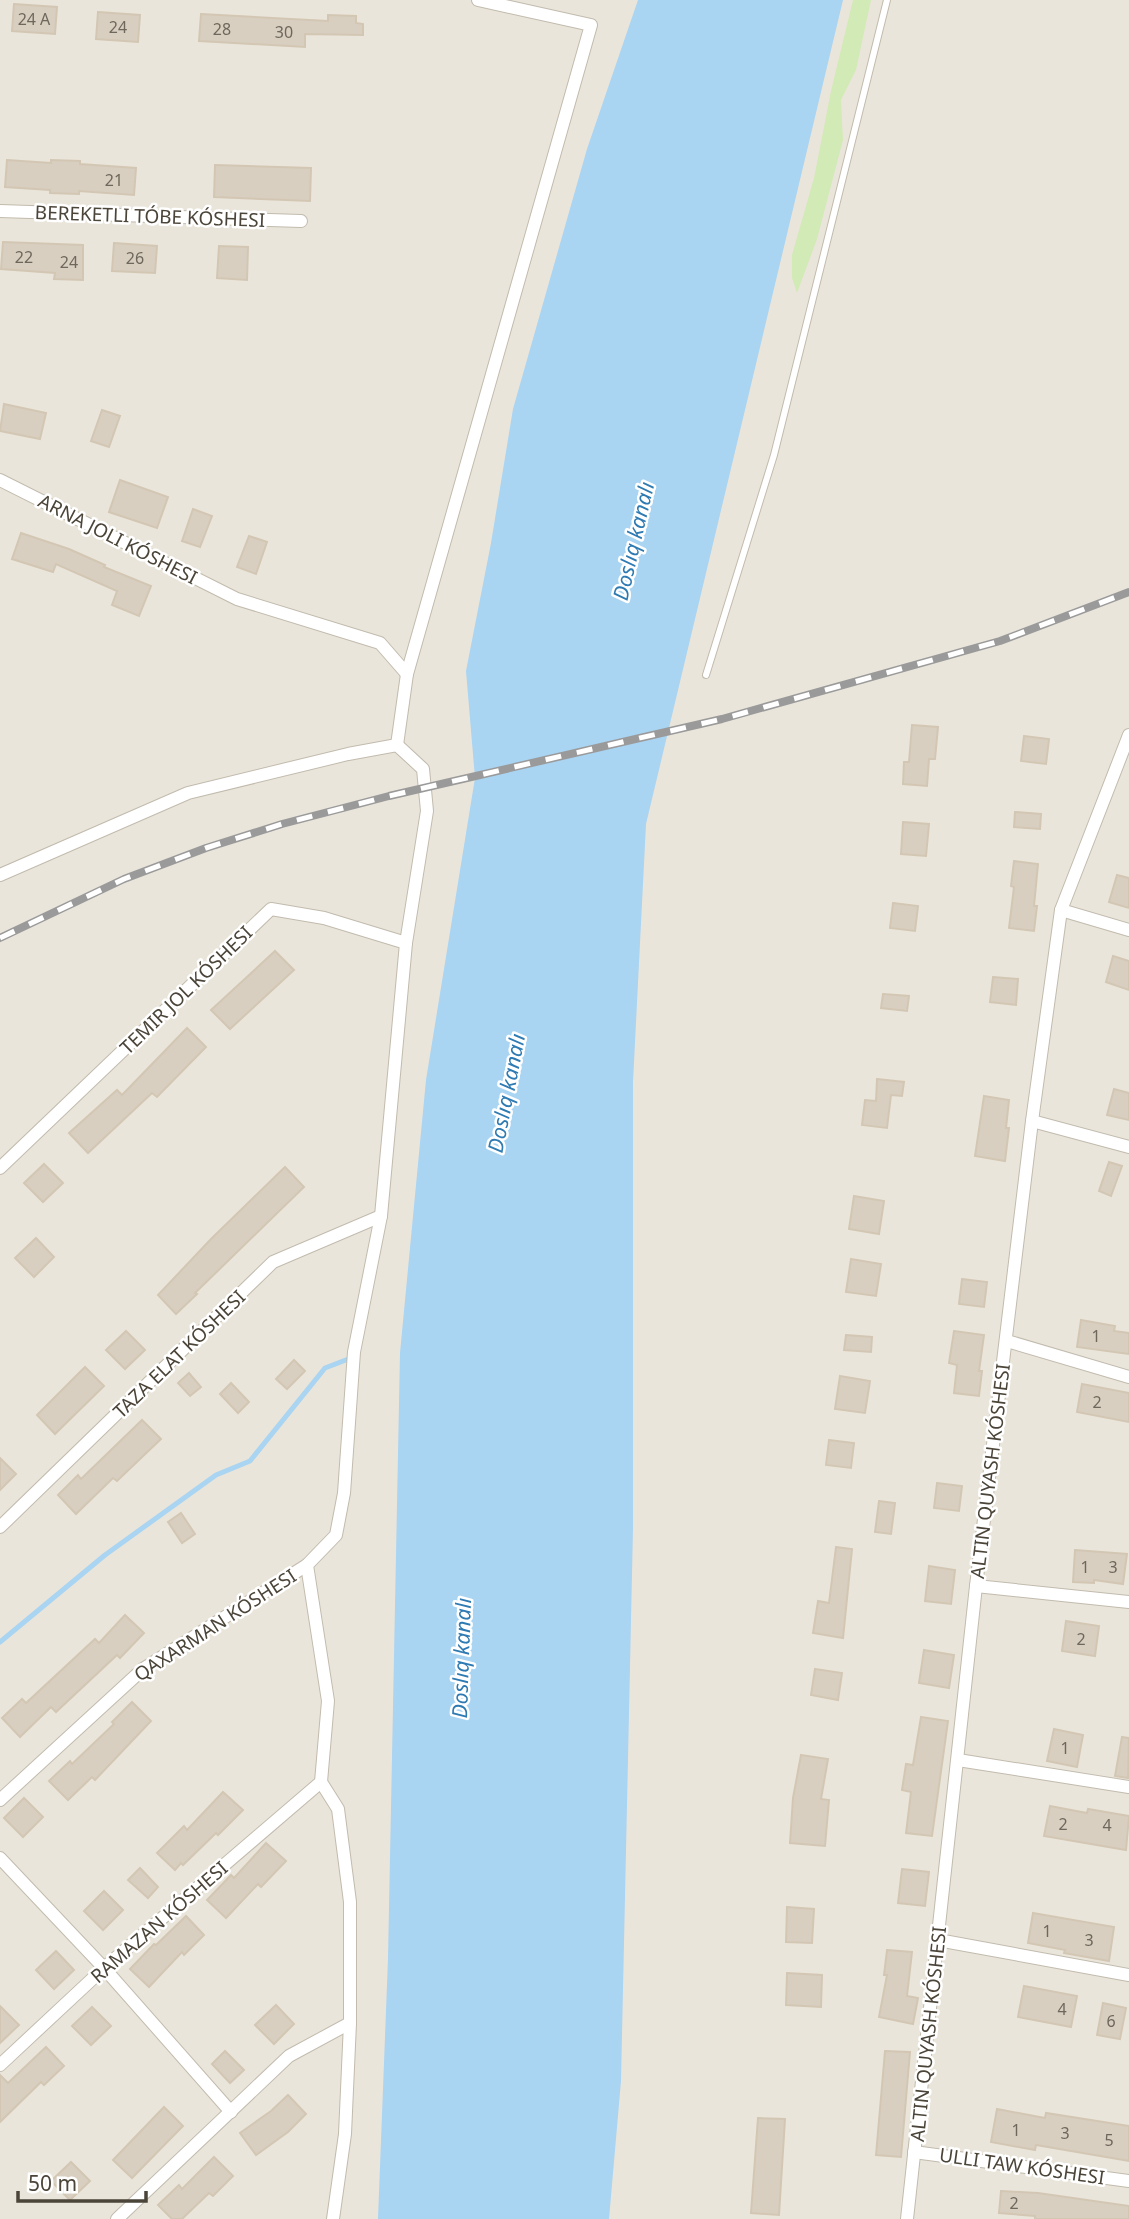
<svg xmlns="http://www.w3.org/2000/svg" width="1129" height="2219" viewBox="0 0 1129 2219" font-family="'Noto Sans',sans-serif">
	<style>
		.residential { fill: #eae5da }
		.green { fill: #d2eab5 }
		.water { fill: #a9d4f2 }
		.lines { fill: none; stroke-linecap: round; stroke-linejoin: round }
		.stream { stroke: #a9d4f2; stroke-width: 5 }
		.building { fill: #d8cfc1; stroke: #d3c7b4; stroke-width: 2 }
		.service-casing { stroke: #c2bbae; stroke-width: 8 }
		.minor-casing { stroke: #c2bbae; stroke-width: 14 }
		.service { stroke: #fff; stroke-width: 6 }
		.minor { stroke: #fff; stroke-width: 12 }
		.rail-casing { stroke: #9a9a9a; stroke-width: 8 }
		.rail { stroke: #fff; stroke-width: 5; stroke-dasharray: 16; stroke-linecap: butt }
		.labels { text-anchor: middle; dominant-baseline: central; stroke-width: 5; stroke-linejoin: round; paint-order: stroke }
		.number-label { font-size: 16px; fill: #6e675b }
		.street-label { font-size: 19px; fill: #4b4439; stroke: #fff }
		.water-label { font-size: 21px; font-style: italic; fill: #2e7ab2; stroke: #fff }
	</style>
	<rect width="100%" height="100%" fill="#f6f3ec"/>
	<rect class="residential" x="0" y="0" width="1129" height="2219"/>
	<polygon class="green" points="853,0 871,0 856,70 841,100 843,140 817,239 797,293 792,278 792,255 814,178 831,91"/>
	<polygon class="water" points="638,0 843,0 646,824 633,1082 633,1528 621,2081 609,2219 378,2219 388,1959 400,1353 426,1080 475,778 466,671 491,543 513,409 587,149"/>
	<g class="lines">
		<polyline class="stream" points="0,1642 105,1555 216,1475 250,1461 325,1368 351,1358"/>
	</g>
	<g class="building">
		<polygon points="14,4 57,7 55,34 12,31"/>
		<polygon points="98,12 140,15 138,42 96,39"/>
		<polygon points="201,14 328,21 328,15 356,16 356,23 363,24 363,35 305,34 305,47 199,41"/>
		<polygon points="7,160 51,163 51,160 80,161 80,164 136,168 134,195 79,191 79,194 50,193 50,190 5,187"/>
		<polygon points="215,165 311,168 310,201 214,197"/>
		<polygon points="3,242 83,245 83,280 54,279 55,273 1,269"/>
		<polygon points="114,243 157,246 155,273 112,271"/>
		<polygon points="219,246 248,247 247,280 217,278"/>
		<polygon points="4,404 46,413 40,439 0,431"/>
		<polygon points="102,410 120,416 109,447 91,441"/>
		<polygon points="120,480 168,497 157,528 109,512"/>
		<polygon points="193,509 212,516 200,547 182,541"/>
		<polygon points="21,533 69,549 105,565 104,567 151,586 139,616 112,605 117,591 56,564 53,572 12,559"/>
		<polygon points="249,536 267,542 256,574 237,567"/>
		<polygon points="912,725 938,727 935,759 929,759 927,786 903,784 904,762 909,762"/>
		<polygon points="1024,736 1049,739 1046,764 1021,761"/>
		<polygon points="1015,812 1041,814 1040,829 1014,827"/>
		<polygon points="903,822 929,824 926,856 901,854"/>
		<polygon points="1014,861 1038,864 1034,906 1037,906 1034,931 1009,928 1014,887 1011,886"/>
		<polygon points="1117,875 1129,878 1129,908 1109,902"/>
		<polygon points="893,903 918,906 915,931 890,928"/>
		<polygon points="275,951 294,970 230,1029 211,1010"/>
		<polygon points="1113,956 1129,961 1129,990 1106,982"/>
		<polygon points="993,977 1018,979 1016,1005 990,1002"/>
		<polygon points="883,994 909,996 907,1011 881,1008"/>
		<polygon points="187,1028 206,1047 157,1097 152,1093 88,1153 69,1133 117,1090 122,1095"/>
		<polygon points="877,1079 904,1082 902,1096 891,1095 887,1128 862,1125 865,1100 876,1101"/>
		<polygon points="1114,1089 1129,1093 1129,1120 1107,1115"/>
		<polygon points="984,1096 1009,1100 1006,1128 1009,1128 1005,1161 975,1156"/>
		<polygon points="1109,1162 1122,1166 1111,1196 1099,1191"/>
		<polygon points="44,1164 63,1183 43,1202 24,1183"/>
		<polygon points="285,1167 304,1187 195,1293 197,1294 176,1314 158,1295 211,1239"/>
		<polygon points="854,1196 884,1201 879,1234 849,1229"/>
		<polygon points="36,1238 54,1257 34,1277 15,1258"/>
		<polygon points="851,1259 881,1264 876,1296 846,1292"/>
		<polygon points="962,1279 987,1282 984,1307 959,1304"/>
		<polygon points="1081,1320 1115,1326 1114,1331 1129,1333 1129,1354 1077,1347"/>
		<polygon points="126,1331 145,1350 125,1369 106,1350"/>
		<polygon points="954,1331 984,1335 979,1371 982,1371 979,1396 954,1393 957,1365 949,1363"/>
		<polygon points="846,1335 872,1337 871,1352 844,1350"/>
		<polygon points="294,1360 305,1371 287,1389 276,1379"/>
		<polygon points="85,1367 104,1386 55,1434 37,1415"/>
		<polygon points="189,1373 201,1387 190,1396 178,1383"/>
		<polygon points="840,1376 870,1381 865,1413 835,1409"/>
		<polygon points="231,1383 249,1402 238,1413 220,1394"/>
		<polygon points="1082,1384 1129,1393 1129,1422 1077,1412"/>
		<polygon points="142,1420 161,1439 117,1481 113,1478 76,1514 58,1495 78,1475 81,1479"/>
		<polygon points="829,1440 854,1443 851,1468 826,1465"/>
		<polygon points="0,1458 16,1474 0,1490"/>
		<polygon points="937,1483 962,1486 959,1511 934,1508"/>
		<polygon points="879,1501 895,1503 891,1534 875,1532"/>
		<polygon points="181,1513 195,1534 182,1543 168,1522"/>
		<polygon points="836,1547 852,1549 843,1638 813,1633 818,1601 829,1603"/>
		<polygon points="1075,1550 1127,1554 1123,1584 1094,1580 1094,1583 1073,1582"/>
		<polygon points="929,1566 955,1570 951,1604 925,1601"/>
		<polygon points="125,1615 144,1633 120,1658 117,1655 56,1712 51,1707 20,1737 2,1718 22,1699 26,1703 95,1639 99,1643"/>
		<polygon points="1066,1621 1099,1626 1095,1656 1062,1651"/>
		<polygon points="924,1650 954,1655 949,1688 919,1683"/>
		<polygon points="815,1669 842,1673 838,1700 811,1695"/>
		<polygon points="132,1702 151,1721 95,1780 92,1777 68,1800 49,1781 70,1761 72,1764 114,1724 112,1722"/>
		<polygon points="921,1717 948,1721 932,1836 906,1833 911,1792 902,1790 906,1764 913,1765"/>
		<polygon points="1054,1729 1083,1735 1077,1767 1047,1761"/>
		<polygon points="1122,1737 1129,1738 1128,1778 1115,1776"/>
		<polygon points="801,1755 828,1759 821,1799 829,1800 825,1846 790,1843 793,1798"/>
		<polygon points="223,1792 243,1810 218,1835 216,1833 183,1865 181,1863 175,1870 157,1853 184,1826 187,1830"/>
		<polygon points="24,1798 43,1817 23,1837 4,1818"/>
		<polygon points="1050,1806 1087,1813 1088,1809 1129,1816 1126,1850 1044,1836"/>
		<polygon points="266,1843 286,1861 261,1887 258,1884 226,1918 207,1900 231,1875 234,1878"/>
		<polygon points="140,1868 158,1887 148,1898 128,1880"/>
		<polygon points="902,1869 929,1872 925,1906 898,1903"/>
		<polygon points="104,1891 123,1910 103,1930 84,1911"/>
		<polygon points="787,1907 814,1909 812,1943 786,1942"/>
		<polygon points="1033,1913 1114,1927 1109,1961 1064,1953 1065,1950 1028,1943"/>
		<polygon points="186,1916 204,1935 184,1955 182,1952 149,1987 130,1969 154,1944 156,1945"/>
		<polygon points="887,1950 912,1952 907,1996 918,1998 913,2024 879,2017 887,1975 884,1975"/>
		<polygon points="56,1951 74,1970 54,1989 36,1970"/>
		<polygon points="787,1973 822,1975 821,2007 786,2005"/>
		<polygon points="1024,1986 1077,1996 1071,2027 1018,2017"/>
		<polygon points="1103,2003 1126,2008 1120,2039 1097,2035"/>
		<polygon points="276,2005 294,2024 274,2044 255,2025"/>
		<polygon points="0,2006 19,2025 0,2043"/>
		<polygon points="92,2007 111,2026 91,2045 72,2026"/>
		<polygon points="46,2047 64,2066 44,2085 41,2082 0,2122 0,2075 8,2083"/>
		<polygon points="225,2051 244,2070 230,2083 212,2064"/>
		<polygon points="885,2051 910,2052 901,2157 876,2155"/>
		<polygon points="288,2095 306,2114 288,2132 256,2155 240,2133 271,2111"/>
		<polygon points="164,2107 183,2126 132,2178 113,2160"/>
		<polygon points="997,2109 1045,2118 1046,2113 1129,2126 1129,2161 1036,2145 1035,2150 991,2142"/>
		<polygon points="758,2118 785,2119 779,2215 751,2213"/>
		<polygon points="214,2157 233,2176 213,2196 209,2193 182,2219 172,2219 158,2205 179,2185 182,2189"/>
		<polygon points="71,2162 90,2181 70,2200 51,2181"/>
		<polygon points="1001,2191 1038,2193 1129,2206 1129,2219 1035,2219 1035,2216 999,2213"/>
	</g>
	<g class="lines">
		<defs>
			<polyline id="service" points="706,675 774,455 887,0"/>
			<g id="minor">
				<polyline points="0,211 301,221"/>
				<polyline points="0,480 237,599 380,643 407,674"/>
				<polyline points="397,745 407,674 591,25 478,0"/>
				<polyline points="0,875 188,793 348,754 397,745"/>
				<polyline points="1061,910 1129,930"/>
				<polyline points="1032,1121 1129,1147"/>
				<polyline points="0,1168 271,909 324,918 406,943"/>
				<polyline points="1007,1341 1129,1377"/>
				<polyline points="0,1527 273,1262 381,1216"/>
				<polyline points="976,1586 1129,1602"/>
				<polyline points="958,1760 1129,1787"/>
				<polyline points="0,1800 143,1669 307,1565"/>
				<polyline points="0,1858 104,1968 231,2112"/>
				<polyline points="938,1940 1129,1975"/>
				<polyline points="0,2065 104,1968 321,1782"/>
				<polyline points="914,2152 1129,2181"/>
				<polyline points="117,2219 289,2056 350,2023"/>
				<polyline points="333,2219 345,2134 350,2023 350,1902 338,1809 321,1782 328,1701 307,1565 336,1535 344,1493 354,1352 381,1216 406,943 427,811 423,769 397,745"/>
				<polyline points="907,2219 976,1586 1032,1121 1061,910 1129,735"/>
			</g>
		</defs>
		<use href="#service" class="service-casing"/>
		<use href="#minor" class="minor-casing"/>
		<use href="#service" class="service"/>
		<use href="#minor" class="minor"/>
		<defs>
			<polyline id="rail" points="0,938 124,879 206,848 282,824 389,796 722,719 1000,641 1129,592"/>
		</defs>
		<use href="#rail" class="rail-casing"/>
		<use href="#rail" class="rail"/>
	</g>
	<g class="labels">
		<g class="number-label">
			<text x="34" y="19">24 А</text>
			<text x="118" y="27">24</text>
			<text x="222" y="29">28</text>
			<text x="284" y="32">30</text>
			<text x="114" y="180">21</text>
			<text x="24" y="257">22</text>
			<text x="135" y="258">26</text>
			<text x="69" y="262">24</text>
			<text x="1096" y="1336">1</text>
			<text x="1097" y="1402">2</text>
			<text x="1085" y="1567">1</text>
			<text x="1113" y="1567">3</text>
			<text x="1081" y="1639">2</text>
			<text x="1065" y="1748">1</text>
			<text x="1063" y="1824">2</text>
			<text x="1107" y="1825">4</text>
			<text x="1047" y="1931">1</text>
			<text x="1089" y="1940">3</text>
			<text x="1062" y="2009">4</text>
			<text x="1111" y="2021">6</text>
			<text x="1016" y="2130">1</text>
			<text x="1065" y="2133">3</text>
			<text x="1109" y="2140">5</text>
			<text x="1014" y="2203">2</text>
		</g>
		<g class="street-label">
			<text transform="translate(150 216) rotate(2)">BEREKETLI TÓBE KÓSHESI</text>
			<text transform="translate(118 539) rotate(27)">ARNA JOLI KÓSHESI</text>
			<text transform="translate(186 990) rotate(-44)">TEMIR JOL KÓSHESI</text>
			<text transform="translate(179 1354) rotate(-44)">TAZA ELAT KÓSHESI</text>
			<text transform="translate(990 1471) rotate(-83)">ALTIN QUYASH KÓSHESI</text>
			<text transform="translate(215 1625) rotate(-33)">QAXARMAN KÓSHESI</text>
			<text transform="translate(159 1922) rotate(-41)">RAMAZAN KÓSHESI</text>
			<text transform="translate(928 2034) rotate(-84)">ALTIN QUYASH KÓSHESI</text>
			<text transform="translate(1022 2166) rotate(8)">ULLI TAW KÓSHESI</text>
		</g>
		<g class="water-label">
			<text transform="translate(633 541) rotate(-77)">Doslıq kanalı</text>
			<text transform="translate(506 1093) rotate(-79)">Doslıq kanalı</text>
			<text transform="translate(461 1658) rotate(-88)">Doslıq kanalı</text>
		</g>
	</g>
	<path d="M18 2191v10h128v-10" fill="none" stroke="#4b4439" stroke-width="3.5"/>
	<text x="28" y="2191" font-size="21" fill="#4b4439" stroke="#ffffff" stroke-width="5" paint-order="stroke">50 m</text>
</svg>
